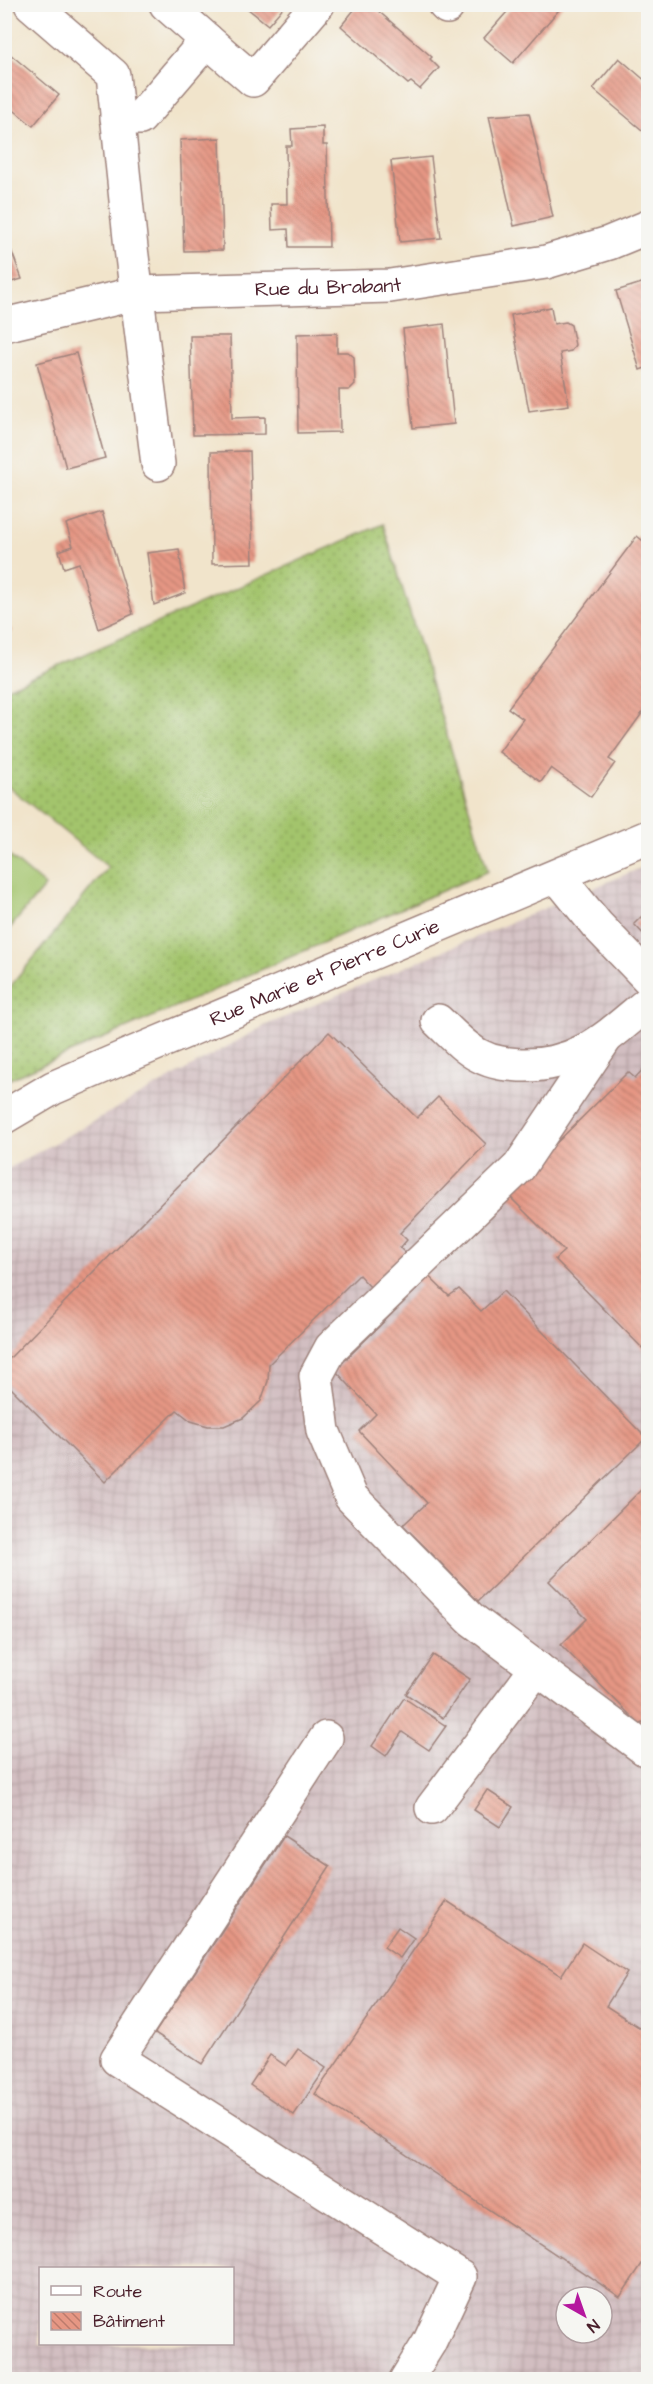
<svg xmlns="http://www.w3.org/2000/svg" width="653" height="2384" viewBox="0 0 653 2384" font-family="'Architects Daughter',sans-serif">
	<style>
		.industrial { fill: url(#industrial-grid); fill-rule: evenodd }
		.grass { fill: url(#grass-dots); stroke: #76724c; stroke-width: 1.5 }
		.pitch { fill: #a3c46c; stroke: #76724c; stroke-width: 1.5 }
		.building { fill: url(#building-back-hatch) }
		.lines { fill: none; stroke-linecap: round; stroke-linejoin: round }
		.minor-casing { stroke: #9e827b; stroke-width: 36 }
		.minor { stroke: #fff; stroke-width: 33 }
		.labels { text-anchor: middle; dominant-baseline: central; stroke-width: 6; stroke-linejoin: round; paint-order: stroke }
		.street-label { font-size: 20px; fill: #4a1f2b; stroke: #f6f6f2 }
	</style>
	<defs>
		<pattern id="industrial-grid" width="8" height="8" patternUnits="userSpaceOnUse" patternTransform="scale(1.5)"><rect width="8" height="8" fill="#d2bec1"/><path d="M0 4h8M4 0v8" fill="none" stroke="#b6a3a6"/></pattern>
		<pattern id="grass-dots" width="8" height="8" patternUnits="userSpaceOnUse" patternTransform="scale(1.5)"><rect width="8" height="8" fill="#a3c46c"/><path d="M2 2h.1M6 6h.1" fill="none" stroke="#879f59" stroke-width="1.8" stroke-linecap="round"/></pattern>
		<pattern id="building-back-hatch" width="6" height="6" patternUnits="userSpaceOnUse" patternTransform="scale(1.5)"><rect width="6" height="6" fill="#e69784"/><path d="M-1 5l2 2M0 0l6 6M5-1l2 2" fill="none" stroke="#bc7b6c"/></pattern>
	</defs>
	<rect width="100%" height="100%" fill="#f6f6f2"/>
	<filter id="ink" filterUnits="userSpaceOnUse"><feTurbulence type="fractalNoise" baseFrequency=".0167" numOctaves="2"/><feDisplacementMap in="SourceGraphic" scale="12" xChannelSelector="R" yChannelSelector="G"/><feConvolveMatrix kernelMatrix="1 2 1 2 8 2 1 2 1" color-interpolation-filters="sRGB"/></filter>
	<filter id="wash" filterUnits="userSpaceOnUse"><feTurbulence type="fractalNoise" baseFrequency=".008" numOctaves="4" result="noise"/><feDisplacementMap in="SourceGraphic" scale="24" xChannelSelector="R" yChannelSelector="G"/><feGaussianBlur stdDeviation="1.35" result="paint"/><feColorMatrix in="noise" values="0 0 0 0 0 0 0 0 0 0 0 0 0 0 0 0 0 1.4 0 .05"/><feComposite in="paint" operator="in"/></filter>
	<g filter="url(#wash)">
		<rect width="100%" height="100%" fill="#f1e4cb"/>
		<path class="industrial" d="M648,865V2379H5L4,1171L266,1025ZM40,2268H232V2344H40ZM566,2297H602V2333H566Z"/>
		<polygon class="grass" points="383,524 488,871 5,1081 5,993 108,867 5,784 5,689"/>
		<polygon class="pitch" points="5,852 45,886 5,934"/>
		<g id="blocks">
			<g class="building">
				<polygon points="242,4 286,4 268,25"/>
				<polygon points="359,4 370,4 432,57 430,59 439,68 420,89 411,82 408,84 341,26"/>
				<polygon points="514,4 564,4 513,63 484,38"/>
				<polygon points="4,49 59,95 33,126 4,102"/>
				<polygon points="619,58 648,83 648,135 593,89"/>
				<polygon points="529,113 553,217 514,226 489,116"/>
				<polygon points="323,127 323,145 327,145 329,247 289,247 288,229 272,230 271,204 287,204 286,146 292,146 291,129"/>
				<polygon points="220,138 223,250 184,251 180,140"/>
				<polygon points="431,157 441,238 400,242 391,161"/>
				<polygon points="4,231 22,279 4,284"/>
				<polygon points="648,281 648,367 640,370 616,291"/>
				<polygon points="551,307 554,324 566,322 571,325 575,345 571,351 560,353 569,405 529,411 511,315"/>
				<polygon points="444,324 454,424 413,428 403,329"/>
				<polygon points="337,333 337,352 348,352 354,357 355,384 349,390 339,390 340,432 298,433 297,334"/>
				<polygon points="190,336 230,336 232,418 265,417 265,434 193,435"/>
				<polygon points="76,353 105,458 66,468 37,363"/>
				<polygon points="250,451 253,563 212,564 211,452"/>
				<polygon points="102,512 133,614 99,629 79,563 64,568 59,551 73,546 66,524"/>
				<polygon points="637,536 648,545 648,705 609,759 615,763 591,797 551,768 541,782 499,752 523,719 508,708"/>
				<polygon points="179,549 185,593 154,605 147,553"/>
				<polygon points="5,622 12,631 5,637"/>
				<polygon points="648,910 648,939 634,924"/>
				<polygon points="329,1032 417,1118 438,1097 486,1144 400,1233 407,1240 400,1248 449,1296 459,1289 481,1311 503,1291 646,1438 478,1601 440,1562 437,1565 431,1558 434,1556 403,1525 427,1503 359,1431 376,1414 335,1370 421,1285 398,1263 372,1289 359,1275 269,1364 268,1381 261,1401 243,1418 224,1426 208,1426 191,1421 177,1410 105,1482 4,1381 4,1364"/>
				<polygon points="648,1064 648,1354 555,1259 564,1251 506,1193 628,1072 635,1078"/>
				<polygon points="648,1483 648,1717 640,1725 561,1645 587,1619 549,1581"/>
				<polygon points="433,1655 470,1679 443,1718 406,1694"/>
				<polygon points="404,1698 446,1726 429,1750 402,1732 386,1756 372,1746"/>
				<polygon points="487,1790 513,1807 500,1827 474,1810"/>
				<polygon points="284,1836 330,1866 202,2064 155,2033"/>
				<polygon points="447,1901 561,1976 582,1943 627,1973 606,2006 648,2033 648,2255 620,2297 315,2094"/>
				<polygon points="398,1927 414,1938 400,1958 384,1947"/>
				<polygon points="298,2049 326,2068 294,2115 250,2085 270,2055 286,2066"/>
			</g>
		</g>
	</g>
	<g filter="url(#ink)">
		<use href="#blocks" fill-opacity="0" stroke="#9e827b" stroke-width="1.5"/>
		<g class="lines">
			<defs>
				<g id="minor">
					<polyline points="31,4 113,75 131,248 158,464"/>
					<polyline points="444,4 447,7"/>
					<polyline points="207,40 253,80 318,4"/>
					<polyline points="117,118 140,118 207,40 166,4"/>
					<path id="s1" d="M4,325L138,293L390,286L546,262L609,243L648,227"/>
					<polyline points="557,876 597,925 648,978"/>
					<path d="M438,1021C451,1033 464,1048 480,1056C493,1063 506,1064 520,1065C578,1067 607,1037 648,1003"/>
					<polyline points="605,1039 519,1167 331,1348 316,1376 323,1431 351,1497 471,1619 645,1749 648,1745"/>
					<path id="s2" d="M4,1117L53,1088L134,1053L648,837"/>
					<polyline points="326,1738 117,2059 460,2277 429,2343 406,2380"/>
					<polyline points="432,1808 537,1668"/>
				</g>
			</defs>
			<use href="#minor" class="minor-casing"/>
			<use href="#minor" class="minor"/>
		</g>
	</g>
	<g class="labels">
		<g class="street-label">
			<text stroke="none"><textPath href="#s1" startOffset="328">Rue du Brabant</textPath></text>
			<text stroke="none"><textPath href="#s2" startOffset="352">Rue Marie et Pierre Curie</textPath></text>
		</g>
	</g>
	<rect width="653" height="2384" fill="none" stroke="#f6f6f2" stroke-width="24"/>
	<rect x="39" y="2267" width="195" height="78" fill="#f6f6f2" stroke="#b1a0a2" stroke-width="1.5"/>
	<rect x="51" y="2286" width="30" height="9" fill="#ffffff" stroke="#b1a0a2" stroke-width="1.5"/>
	<text x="93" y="2297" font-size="18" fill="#4a1f2b">Route</text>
	<rect x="51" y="2312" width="30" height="18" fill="url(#building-back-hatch)" stroke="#b1a0a2" stroke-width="1.5"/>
	<text x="93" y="2327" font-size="18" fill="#4a1f2b">Bâtiment</text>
	<g transform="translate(584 2315) rotate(140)"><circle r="28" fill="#f6f6f2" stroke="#b1a0a2" stroke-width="1.5"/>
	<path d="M0-4.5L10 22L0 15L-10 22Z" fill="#b5179e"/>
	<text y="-9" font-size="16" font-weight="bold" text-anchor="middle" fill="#4a1f2b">N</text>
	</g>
</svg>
